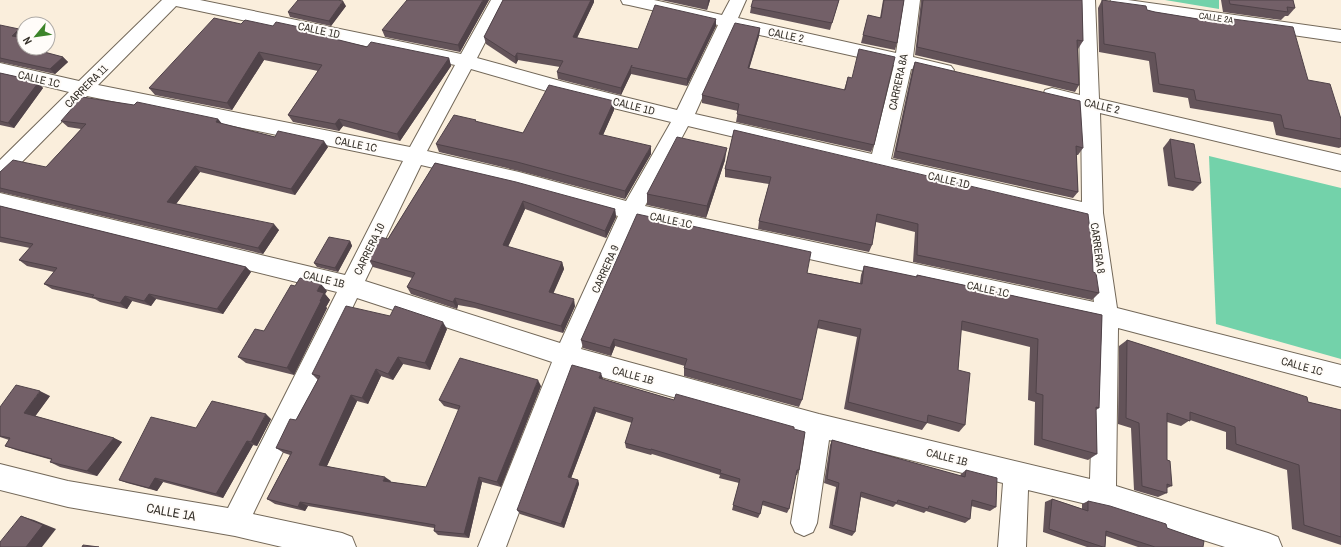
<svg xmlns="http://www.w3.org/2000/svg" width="1341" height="547" viewBox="0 0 1341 547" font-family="'Archivo Narrow',sans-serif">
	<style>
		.green { fill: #73d2aa }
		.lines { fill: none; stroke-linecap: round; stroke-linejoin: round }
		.minor-casing { stroke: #736859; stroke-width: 2 }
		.minor { fill: #fff; fill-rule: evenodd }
		.wall { fill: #635359 }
		.shaded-wall { fill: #504349 }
		.building { fill: #736068; stroke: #504349 }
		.labels { text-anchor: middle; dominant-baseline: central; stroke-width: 4; stroke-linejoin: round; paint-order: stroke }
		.far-street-label { font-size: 9px; fill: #353029; stroke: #fffcf9 }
		.street-label { font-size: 11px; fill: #353029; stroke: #fffcf9 }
		.near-street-label { font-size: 13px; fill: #353029; stroke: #fffcf9 }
	</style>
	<rect width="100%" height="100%" fill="#faeedc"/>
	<g class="green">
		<polygon points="1165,0 1219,0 1219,9"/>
		<polygon points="1209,156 1341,188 1341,359 1216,324"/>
	</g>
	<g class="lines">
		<defs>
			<g id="minor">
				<path d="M162,0H200L461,54L491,0H507L477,58L564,82L677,110L718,25L629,5L623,4L621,0H654L722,15L730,0H746L738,18L896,53L904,0H920L913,57L951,66L954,70L951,74L945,76L911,69L891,159L1082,202L1081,109L1045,100L1043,95L1045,90L1052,88L1080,95L1079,0H1095L1099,99L1341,155V171L1100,113L1103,213L1117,308L1341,365V387L1118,328L1116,486L1268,533L1278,537L1282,547H1225L1103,508L1028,490L1026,547H998L1003,483L829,440L817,523L813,532L804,536L795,532L791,523L805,434L573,369L506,547H478L552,362L357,298L253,514L342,533L352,537L356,547H282L235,536L68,507L0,490V464L68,481L228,508L337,292L0,209V193L345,275L403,161L87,96L7,177L0,180V160L69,92L0,75V63L79,81ZM176,6L455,65L410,147L98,85ZM733,29L894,65L872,154L695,114ZM471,69L564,96L671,122L626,201L519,172L427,151ZM688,126L1083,219L1094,302L645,206ZM421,165L519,188L618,216L560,343L365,281ZM637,221L1095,322L1090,479L819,414L581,349Z"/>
				<polygon points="1111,0 1128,0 1341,30 1341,42 1117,10 1111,8 1109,4"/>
			</g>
		</defs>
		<use href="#minor" class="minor-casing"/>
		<use href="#minor" class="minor"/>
	</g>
	<g class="wall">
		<polygon points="489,0 460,52 385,37 382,30"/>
		<polygon points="503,0 594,0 594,2 577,38 638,49 716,19 716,26 687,86 631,74 621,95 558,79 557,72 560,67 518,60 516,64 486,44 484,37"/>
		<polygon points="661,0 710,0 707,10"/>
		<polygon points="839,0 830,30 750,13 751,7"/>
		<polygon points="883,0 904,0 897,43 895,50 861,43 868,15 880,18"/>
		<polygon points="921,0 1082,0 1083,41 1078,49 1079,85 1075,92 915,55"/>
		<polygon points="1102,0 1155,12 1229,24 1233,19 1308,80 1341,119 1341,147 1339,148 1276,135 1273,122 1190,108 1188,98 1153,92 1149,61 1099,52 1098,8"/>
		<polygon points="1221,0 1293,0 1295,8 1288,16 1285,16 1281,20 1223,12"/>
		<polygon points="346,6 331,26 290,17 288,12"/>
		<polygon points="241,24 320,36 367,47 449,58 451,66 400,141 343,126 339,131 293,122 288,115 318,71 264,60 232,110 155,95 149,88"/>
		<polygon points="0,25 21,38 24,48 46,48 42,52 63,57 68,62 55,74 0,62"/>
		<polygon points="760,28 759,36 749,68 844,90 848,77 874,145 871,152 736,122 738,111 702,103 702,95"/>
		<polygon points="915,62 1083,148 1078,155 1076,155 1078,192 1073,198 893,158 912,70"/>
		<polygon points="0,73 36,81 43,88 14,128 0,125"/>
		<polygon points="614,101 614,110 603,135 651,154 625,199 519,171 439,152 436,144 477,122 523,133"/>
		<polygon points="218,119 222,124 275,137 328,147 295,195 200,172 176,204 279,230 263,254 0,192 0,172 46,167 81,129 68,127 61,121"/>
		<polygon points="734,130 1093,272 1099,293 1092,300 913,262 915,232 876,222 872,245 869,252 758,229 759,221 769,184 725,177 725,169"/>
		<polygon points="1170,139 1201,183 1193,191 1168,186 1163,148"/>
		<polygon points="725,160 706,218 647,205 647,194"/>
		<polygon points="435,163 615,209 616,217 606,238 525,209 508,247 562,262 564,269 553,293 575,306 563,333 475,308 458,305 457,309 411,294 407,287 412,278 373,267 369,260 388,239"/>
		<polygon points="0,206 246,267 251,272 223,314 156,299 151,306 132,301 127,309 100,302 95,299 52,289 44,284 54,272 27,266 19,260 30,248 0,242"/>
		<polygon points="350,241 352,246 338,272 317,267 314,263"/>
		<polygon points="864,266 916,277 917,275 1102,315 1099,408 1096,410 1097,454 1088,460 1034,445 1035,402 1028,400 1030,347 961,330 958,370 965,425 959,432 927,423 922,430 844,409 857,337 817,328 802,400 799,407 684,376 684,368 685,366 615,346 611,356 583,348 581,340 807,273 860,283 861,275"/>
		<polygon points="327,291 325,294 330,300 326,307 327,308 294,375 246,363 238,357 264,331"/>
		<polygon points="447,329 430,370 403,364 393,380 381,376 368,404 357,401 327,466 390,482 426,487 459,410 444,406 439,400 541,386 501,487 482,482 469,538 438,535 434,531 434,528 308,506 305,511 275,504 267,499 290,455 284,453 276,448 296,420 318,380 312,374"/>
		<polygon points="1127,340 1308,402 1341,410 1341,545 1292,529 1287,470 1226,449 1226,432 1190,420 1181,426 1167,422 1167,460 1172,486 1167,488 1167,493 1158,497 1134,490 1131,428 1118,424 1119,346"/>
		<polygon points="602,379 674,400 794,429 799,470 797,475 796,475 789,509 787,513 762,505 760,514 758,518 732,510 739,483 719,478 720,475 652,454 651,455 626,448 625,443 632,423 596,412 571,478 578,480 579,484 564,528 520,514 517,510 603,379"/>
		<polygon points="50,396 35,416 114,438 122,442 97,476 60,467 50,462 52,460 16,450 5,446 9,440 0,437 0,407"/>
		<polygon points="271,419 257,446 253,445 223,498 163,482 157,491 127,483 119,480 196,428"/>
		<polygon points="832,440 960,476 961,474 966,470 996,507 990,511 971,506 970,519 965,523 926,511 924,513 896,504 893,507 861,497 855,532 852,536 829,528 836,487 824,483 830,445"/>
		<polygon points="1052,499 1082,509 1082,504 1088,501 1167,528 1203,547 1138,547 1106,536 1105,547 1087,547 1043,532 1045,502"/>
	</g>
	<g class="shaded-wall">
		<polygon points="483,0 489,0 460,52 458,45"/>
		<polygon points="591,0 594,0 594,2 574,44 573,37"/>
		<polygon points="708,0 710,0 707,10 708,1"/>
		<polygon points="343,1 346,6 331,26 329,21"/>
		<polygon points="716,19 716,26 687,86 687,79"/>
		<polygon points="760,28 759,36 747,76 748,68"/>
		<polygon points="19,29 24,35 17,41 12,36"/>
		<polygon points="318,31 321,38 315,34"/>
		<polygon points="35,48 46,48 38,55 33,49"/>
		<polygon points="259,52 264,60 232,110 227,103"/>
		<polygon points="517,53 518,60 516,64 515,57"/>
		<polygon points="63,57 68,62 55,74 50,69"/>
		<polygon points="449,58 451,66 400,141 397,134"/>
		<polygon points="631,67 631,74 621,95 621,88"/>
		<polygon points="36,81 43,88 14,128 8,123"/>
		<polygon points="614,101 614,110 600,142 599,134"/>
		<polygon points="218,119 223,125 216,122"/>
		<polygon points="339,119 343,126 339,131 335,124"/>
		<polygon points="324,141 328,147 295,195 291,189"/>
		<polygon points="651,146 651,154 625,199 625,191"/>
		<polygon points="727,148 725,160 706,218 707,206"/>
		<polygon points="195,166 200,172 173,208 167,202"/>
		<polygon points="523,201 525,209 505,253 503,245"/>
		<polygon points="615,209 616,217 606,238 605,231"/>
		<polygon points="274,224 279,230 263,254 258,248"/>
		<polygon points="350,241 352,246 338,272 335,268"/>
		<polygon points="562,262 564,269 551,299 549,292"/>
		<polygon points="246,267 251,272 223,314 217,309"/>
		<polygon points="321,284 327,291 325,294 330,300 326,307 327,308 294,375 287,368 320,301 317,291"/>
		<polygon points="149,294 156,299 151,306 144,301"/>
		<polygon points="125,296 132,301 127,309 120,303"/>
		<polygon points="455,298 458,305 457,309 453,302"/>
		<polygon points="574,299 575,306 563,333 561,326"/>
		<polygon points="443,322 447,329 430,370 425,363"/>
		<polygon points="614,339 615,346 611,356 610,348"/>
		<polygon points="398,357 403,364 393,380 388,374"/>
		<polygon points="376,369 381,376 368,404 362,398"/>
		<polygon points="601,373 603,379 601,384 599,378"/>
		<polygon points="538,380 541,386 501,487 497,482"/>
		<polygon points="40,391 50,396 34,418 24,413"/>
		<polygon points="351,395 357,401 325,470 319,465"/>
		<polygon points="594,407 596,412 570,481 568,477"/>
		<polygon points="266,414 271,419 257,446 251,442"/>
		<polygon points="114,438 122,442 97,476 87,471"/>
		<polygon points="247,441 253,445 223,498 216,494"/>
		<polygon points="385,477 391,481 389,486 383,481"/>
		<polygon points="479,477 482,482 469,538 464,534"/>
		<polygon points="155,478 163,482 157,491 149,488"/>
		<polygon points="578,480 579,484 564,528 561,524"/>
		<polygon points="300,502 308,506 305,511 298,507"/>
		<polygon points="21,516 34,520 56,529 42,547 26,547"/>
	</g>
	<g class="building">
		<polygon points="298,0 337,0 343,1 329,21 288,12"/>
		<polygon points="407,0 483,0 458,45 382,30"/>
		<polygon points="503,0 591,0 573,37 638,49 655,5 716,19 687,79 631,67 632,65 621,88 557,72 563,61 517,53 515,57 484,37"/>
		<polygon points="753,0 839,0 832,23 751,7"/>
		<polygon points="884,0 904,0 897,43 863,35 868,15 881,18"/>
		<polygon points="923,0 1082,0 1083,41 1077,40 1079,85 917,47"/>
		<polygon points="1102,0 1146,6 1147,10 1155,12 1235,25 1233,19 1293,27 1308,80 1330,84 1341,119 1341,139 1284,128 1281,115 1196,100 1194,90 1159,84 1155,53 1104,44"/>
		<polygon points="1229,0 1293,0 1295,8 1287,7 1288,12 1230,4"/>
		<polygon points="214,18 241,24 245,20 273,26 276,22 318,31 315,34 367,47 371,42 449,58 397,134 339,119 335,124 288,115 322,65 259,52 227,103 149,88"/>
		<polygon points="735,23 760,28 748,68 845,90 848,77 852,78 859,49 895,57 874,145 737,114 739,104 702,95"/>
		<polygon points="0,25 19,29 12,36 24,38 24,48 35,48 33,49 63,57 50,69 0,58"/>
		<polygon points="915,62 1080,101 1083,148 1076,146 1078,192 896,151"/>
		<polygon points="0,73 36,81 35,82 38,83 8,123 0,121"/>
		<polygon points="549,85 614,101 599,134 651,146 625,191 517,162 436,144 454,115 476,120 475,121 523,133"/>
		<polygon points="82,97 134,105 137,102 218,119 216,122 275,137 278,131 324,141 291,189 195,166 167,202 274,224 258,248 0,188 0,172 13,160 46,167 86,124 61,121"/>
		<polygon points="734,130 1088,214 1092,247 1093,272 1096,273 1099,293 917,255 918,224 877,214 872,245 759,221 771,177 725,169"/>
		<polygon points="677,137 727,148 707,206 647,194"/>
		<polygon points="1170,139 1194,144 1201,183 1175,178"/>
		<polygon points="435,163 516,182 615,209 605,231 523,201 503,245 562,262 549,292 574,299 561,326 472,302 455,298 453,302 407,287 415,273 369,260 380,237 388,239"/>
		<polygon points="0,206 246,267 217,309 149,294 144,301 125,296 120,303 92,297 94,295 44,284 57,268 19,260 33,244 0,237"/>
		<polygon points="637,214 811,252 807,273 862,284 864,266 917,277 917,275 1102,315 1099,408 1096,407 1097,454 1042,439 1043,395 1036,393 1038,339 962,321 958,370 970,373 965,425 928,415 927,423 848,402 861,329 819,320 802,400 684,368 687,359 614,339 610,348 581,340"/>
		<polygon points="329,237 350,241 335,268 314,263"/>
		<polygon points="300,278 321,284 317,291 324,293 320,301 321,301 287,368 238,357 255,329 264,331 291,285 295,286"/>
		<polygon points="346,306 390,316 395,306 443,322 425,363 398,357 388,374 376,369 362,398 351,395 319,465 385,477 383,481 426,487 460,406 439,400 460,358 538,380 497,482 479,477 464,534 434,531 435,525 300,502 298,507 267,499 292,452 276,448 290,419 296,420 320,376 312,374"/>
		<polygon points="1127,340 1307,397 1308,402 1341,410 1341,537 1304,525 1299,465 1236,444 1235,427 1190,412 1190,421 1167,413 1167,460 1170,461 1172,486 1167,484 1167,493 1142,486 1139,423 1126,418"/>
		<polygon points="572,365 601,373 599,378 674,400 676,394 794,427 794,429 805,432 799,470 797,470 789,509 763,501 760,514 733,505 740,479 720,473 721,470 651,449 651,450 625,443 633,418 594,407 568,477 578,480 561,524 517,510"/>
		<polygon points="16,385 40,391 24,413 114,438 87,471 50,462 52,459 5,446 10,438 0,436 0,407"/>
		<polygon points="212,401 266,414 251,442 247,441 216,494 155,478 149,488 119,480 151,417 196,428"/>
		<polygon points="832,440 965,477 966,470 997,478 996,507 972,500 970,519 929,506 928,509 898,500 897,503 861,492 855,532 832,525 839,483 827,479"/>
		<polygon points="1052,499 1088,511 1088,501 1110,506 1166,524 1167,528 1204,541 1203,547 1155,547 1106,531 1105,547 1103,547 1049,529"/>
		<polygon points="21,516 43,525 26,547 0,547 0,542"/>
		<polygon points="83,545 99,547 82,547"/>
	</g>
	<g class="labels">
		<g class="far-street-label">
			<text transform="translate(1216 18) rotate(8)">CALLE 2A</text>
		</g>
		<g class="street-label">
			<text transform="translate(319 30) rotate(12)">CALLE 1D</text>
			<text transform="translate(786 35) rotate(12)">CALLE 2</text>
			<text transform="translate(39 79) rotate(13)">CALLE 1C</text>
			<text transform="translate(898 82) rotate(-78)">CARRERA 8A</text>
			<text transform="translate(86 86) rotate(-45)">CARRERA 11</text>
			<text transform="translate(634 106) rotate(14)">CALLE 1D</text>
			<text transform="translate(1102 106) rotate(13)">CALLE 2</text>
			<text transform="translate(356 144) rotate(11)">CALLE 1C</text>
			<text transform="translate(949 180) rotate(13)">CALLE 1D</text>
			<text transform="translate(671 220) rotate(12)">CALLE 1C</text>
			<text transform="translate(1098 248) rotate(82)">CARRERA 8</text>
			<text transform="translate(369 249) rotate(-64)">CARRERA 10</text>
			<text transform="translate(605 269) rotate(-66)">CARRERA 9</text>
			<text transform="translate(324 279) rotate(14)">CALLE 1B</text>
			<text transform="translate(988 289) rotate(12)">CALLE 1C</text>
			<text transform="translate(1302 366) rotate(15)">CALLE 1C</text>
			<text transform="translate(633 375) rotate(15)">CALLE 1B</text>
			<text transform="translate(947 457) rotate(14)">CALLE 1B</text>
		</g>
		<g class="near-street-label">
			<text transform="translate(171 512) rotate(10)">CALLE 1A</text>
		</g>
	</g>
	<g transform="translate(36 36) rotate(241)"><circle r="19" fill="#fffcf9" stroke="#aeaaa6"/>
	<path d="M0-3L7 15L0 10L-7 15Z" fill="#3c842a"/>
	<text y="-6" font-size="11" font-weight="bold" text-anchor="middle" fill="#353029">N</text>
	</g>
</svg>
